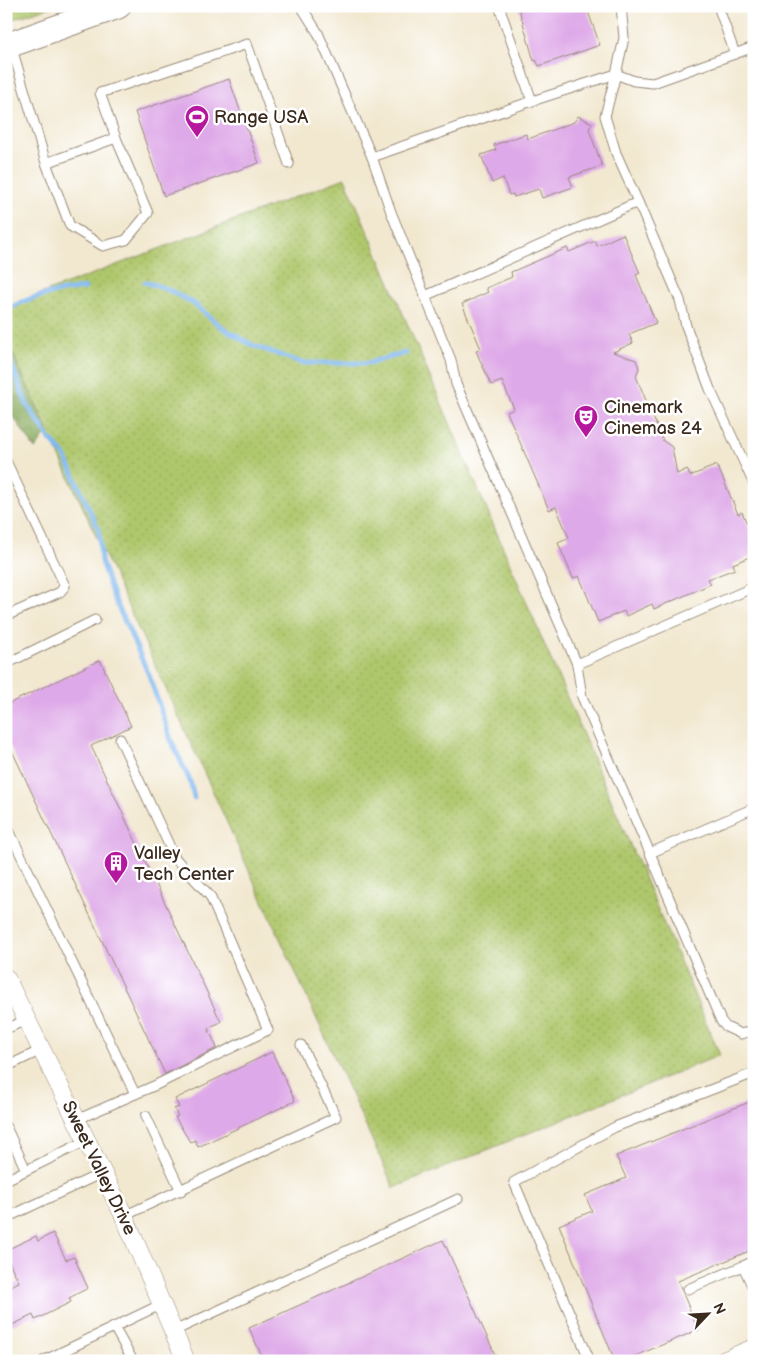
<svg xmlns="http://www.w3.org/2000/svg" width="760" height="1367" viewBox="0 0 760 1367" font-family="'Balsamiq Sans',sans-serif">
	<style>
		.grass { fill: url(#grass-dots); stroke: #757845 }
		.forest { fill: url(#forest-crowns); stroke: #636b3f }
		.park { fill: url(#park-tufts); stroke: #757845 }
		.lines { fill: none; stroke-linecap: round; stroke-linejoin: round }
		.stream { stroke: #80b8f0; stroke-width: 5 }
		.building { fill: #dea9e8 }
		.service-casing { stroke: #968977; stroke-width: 11 }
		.minor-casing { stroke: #968977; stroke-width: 19 }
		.secondary-casing { stroke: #968977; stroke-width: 27 }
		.service { stroke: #fff; stroke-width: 9 }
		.minor { stroke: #fff; stroke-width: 18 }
		.secondary { stroke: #fff; stroke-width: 25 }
		.labels { text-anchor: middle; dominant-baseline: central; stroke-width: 5; stroke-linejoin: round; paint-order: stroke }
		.poi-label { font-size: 18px; fill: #3b2a1e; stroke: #fff; text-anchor: start }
		.street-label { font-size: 18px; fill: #3b2a1e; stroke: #fff }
	</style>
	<defs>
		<pattern id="grass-dots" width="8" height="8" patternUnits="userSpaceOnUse" patternTransform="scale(1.25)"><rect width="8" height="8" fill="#afc76c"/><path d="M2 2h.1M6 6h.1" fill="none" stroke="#97ab5d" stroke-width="1.8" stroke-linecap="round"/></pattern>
		<pattern id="forest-crowns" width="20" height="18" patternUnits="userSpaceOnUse" patternTransform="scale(1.25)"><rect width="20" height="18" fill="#8bac60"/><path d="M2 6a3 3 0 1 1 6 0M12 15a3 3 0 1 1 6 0" fill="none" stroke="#738c4f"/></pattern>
		<pattern id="park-tufts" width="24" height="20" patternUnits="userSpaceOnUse" patternTransform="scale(1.25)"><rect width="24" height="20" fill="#afc76c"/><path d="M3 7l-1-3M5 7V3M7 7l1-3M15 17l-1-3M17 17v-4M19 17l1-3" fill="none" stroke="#97ab5d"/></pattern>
	</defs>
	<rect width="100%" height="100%" fill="#fff"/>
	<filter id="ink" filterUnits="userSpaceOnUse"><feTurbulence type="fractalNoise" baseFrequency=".02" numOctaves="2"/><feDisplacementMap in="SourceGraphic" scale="10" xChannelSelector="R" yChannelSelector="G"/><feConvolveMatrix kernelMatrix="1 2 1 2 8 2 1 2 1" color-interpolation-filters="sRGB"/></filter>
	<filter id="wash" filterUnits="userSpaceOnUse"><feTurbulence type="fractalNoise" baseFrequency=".0096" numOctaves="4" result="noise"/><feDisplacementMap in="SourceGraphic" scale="20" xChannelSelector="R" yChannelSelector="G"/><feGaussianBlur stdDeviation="1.12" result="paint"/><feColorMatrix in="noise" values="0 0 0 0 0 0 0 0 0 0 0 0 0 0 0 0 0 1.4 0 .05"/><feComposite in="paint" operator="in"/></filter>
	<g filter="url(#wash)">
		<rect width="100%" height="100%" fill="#f2e8d0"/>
		<polygon class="grass" points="345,178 720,1055 394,1188 6,339 6,307"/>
		<polygon class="forest" points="6,339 48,431 35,449 6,406"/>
		<polygon class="park" points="6,6 54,6 6,21"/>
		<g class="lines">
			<g class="stream">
				<polyline points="145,282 167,289 193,303 223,328 252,345 302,363 368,363 406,353"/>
				<path d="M6,311C24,297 63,290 85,288"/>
				<polyline points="6,350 27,405 50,439 65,456 99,531 101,561 112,593 149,675 171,740 190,781 194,798"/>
			</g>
		</g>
		<g id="blocks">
			<g class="building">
				<polygon points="518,6 586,6 600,45 539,66 536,60 534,61"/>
				<polygon points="229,79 259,163 164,196 135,112"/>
				<polygon points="578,116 592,123 589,129 602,166 569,177 573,187 542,198 539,189 514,197 513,194 509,195 503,178 492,183 481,155 496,150 494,145 526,134 528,139 574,122"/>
				<polygon points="623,234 640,273 636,275 656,323 629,334 633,343 613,352 636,360 639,368 636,376 663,441 672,447 677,474 687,469 690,476 717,465 738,514 742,512 754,540 754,555 733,564 735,569 708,579 711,584 654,609 652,604 626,616 624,611 598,622 579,576 573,578 558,543 569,538 556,507 549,510 507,412 514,409 502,381 491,385 476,351 481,349 462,304 488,292 486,288 512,277 511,272 567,248 569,252 595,241 597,246"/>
				<polygon points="100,660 131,726 91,746 221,1022 208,1028 217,1048 165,1074 6,738 6,705"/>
				<polygon points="272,1052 295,1101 198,1147 195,1140 190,1142 175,1117 178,1116 174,1109 179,1107 175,1099"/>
				<polygon points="754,1100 754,1249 678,1281 698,1330 623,1361 615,1361 559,1225 592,1211 585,1195 626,1178 616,1156"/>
				<polygon points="53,1233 66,1260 74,1257 88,1288 69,1298 71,1302 35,1320 33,1315 6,1328 6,1288 19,1282 6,1256 6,1250 36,1236 38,1241"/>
				<polygon points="443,1240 498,1361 264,1361 249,1328"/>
			</g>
		</g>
	</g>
	<g filter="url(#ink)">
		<use href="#blocks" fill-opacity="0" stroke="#968977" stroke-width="1"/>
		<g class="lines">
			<defs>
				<g id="service">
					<polyline points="301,6 318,33 372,157 532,101"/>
					<polyline points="499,6 532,101 616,74"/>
					<polyline points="621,6 624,38 616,74 634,81 653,83 754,47"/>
					<polyline points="718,6 735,54"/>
					<polyline points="11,45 46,163 116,138 148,213 126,240 103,246 70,226 46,163"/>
					<polyline points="116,138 100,93 247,44 289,164"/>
					<polyline points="372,157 391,212 425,296 638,202 616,153 605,116 616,74"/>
					<polyline points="638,202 680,300 686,326 710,389 754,484"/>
					<polyline points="425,296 451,360 456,384 577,664"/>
					<polyline points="6,461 65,586 60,592 6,616"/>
					<polyline points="6,664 95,620"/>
					<polyline points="754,808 650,853 721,1021 726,1027 741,1034 754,1030"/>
					<polyline points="6,824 135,1094"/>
					<polyline points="650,853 582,697 577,664 754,587"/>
					<polyline points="6,1029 26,1020"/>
					<polyline points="6,1067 41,1050"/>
					<polyline points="146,1116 181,1191"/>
					<polyline points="76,1120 156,1085 268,1030 210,896 175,858 120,739"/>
					<polyline points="6,1127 26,1170"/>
					<polyline points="6,1180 86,1141"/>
					<polyline points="124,1216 336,1117 301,1045"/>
					<polyline points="6,1218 102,1173"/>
					<polyline points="754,1261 743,1266 754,1290"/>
					<polyline points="688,1289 743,1266"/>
					<polyline points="114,1327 133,1361"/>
					<polyline points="174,1331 458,1199"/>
					<polyline points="43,1361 162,1304"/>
					<polyline points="590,1361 514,1182 615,1127 754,1073"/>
				</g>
				<g id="minor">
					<polyline points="6,978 124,1216 186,1361"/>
					<polyline points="723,1361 754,1348"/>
				</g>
				<polyline id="secondary" points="6,46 118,6"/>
			</defs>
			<use href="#service" class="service-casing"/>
			<use href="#minor" class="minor-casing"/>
			<use href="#secondary" class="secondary-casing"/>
			<use href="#service" class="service"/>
			<use href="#minor" class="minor"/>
			<use href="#secondary" class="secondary"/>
		</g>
	</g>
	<defs>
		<symbol id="stadium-pin" viewBox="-11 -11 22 30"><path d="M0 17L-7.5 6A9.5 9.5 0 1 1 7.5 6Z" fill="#b5179e" stroke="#fff"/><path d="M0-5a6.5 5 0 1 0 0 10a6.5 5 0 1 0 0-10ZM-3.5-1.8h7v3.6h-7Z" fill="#fff"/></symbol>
		<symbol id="theatre-pin" viewBox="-11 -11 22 30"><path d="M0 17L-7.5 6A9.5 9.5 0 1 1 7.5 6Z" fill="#b5179e" stroke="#fff"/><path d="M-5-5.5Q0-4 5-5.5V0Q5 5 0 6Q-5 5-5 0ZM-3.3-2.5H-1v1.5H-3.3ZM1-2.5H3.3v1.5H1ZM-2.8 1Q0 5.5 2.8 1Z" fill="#fff"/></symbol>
		<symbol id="building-pin" viewBox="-11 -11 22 30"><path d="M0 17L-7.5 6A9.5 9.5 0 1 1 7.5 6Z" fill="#b5179e" stroke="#fff"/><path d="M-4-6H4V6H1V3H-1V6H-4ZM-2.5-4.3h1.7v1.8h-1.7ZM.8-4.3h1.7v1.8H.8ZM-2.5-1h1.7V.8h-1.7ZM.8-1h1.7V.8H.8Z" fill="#fff"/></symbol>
	</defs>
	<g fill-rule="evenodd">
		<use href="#stadium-pin" x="183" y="103" width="28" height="38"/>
		<use href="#theatre-pin" x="572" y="403" width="28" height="38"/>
		<use href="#building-pin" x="102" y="849" width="28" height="38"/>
	</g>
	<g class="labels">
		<g class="poi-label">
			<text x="214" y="117">Range USA</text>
			<text x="604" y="407">Cinemark<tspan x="604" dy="21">Cinemas 24</tspan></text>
			<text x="134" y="853">Valley<tspan x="134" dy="21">Tech Center</tspan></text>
		</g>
		<g class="street-label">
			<text transform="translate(99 1168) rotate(64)">Sweet Valley Drive</text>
		</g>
	</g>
	<rect width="760" height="1367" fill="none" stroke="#fff" stroke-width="25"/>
	<g transform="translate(708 1314) rotate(65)" stroke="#ffffff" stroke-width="4" paint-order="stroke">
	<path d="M0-4L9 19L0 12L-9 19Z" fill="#3b2a1e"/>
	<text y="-8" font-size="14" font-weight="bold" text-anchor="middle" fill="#3b2a1e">N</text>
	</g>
</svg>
